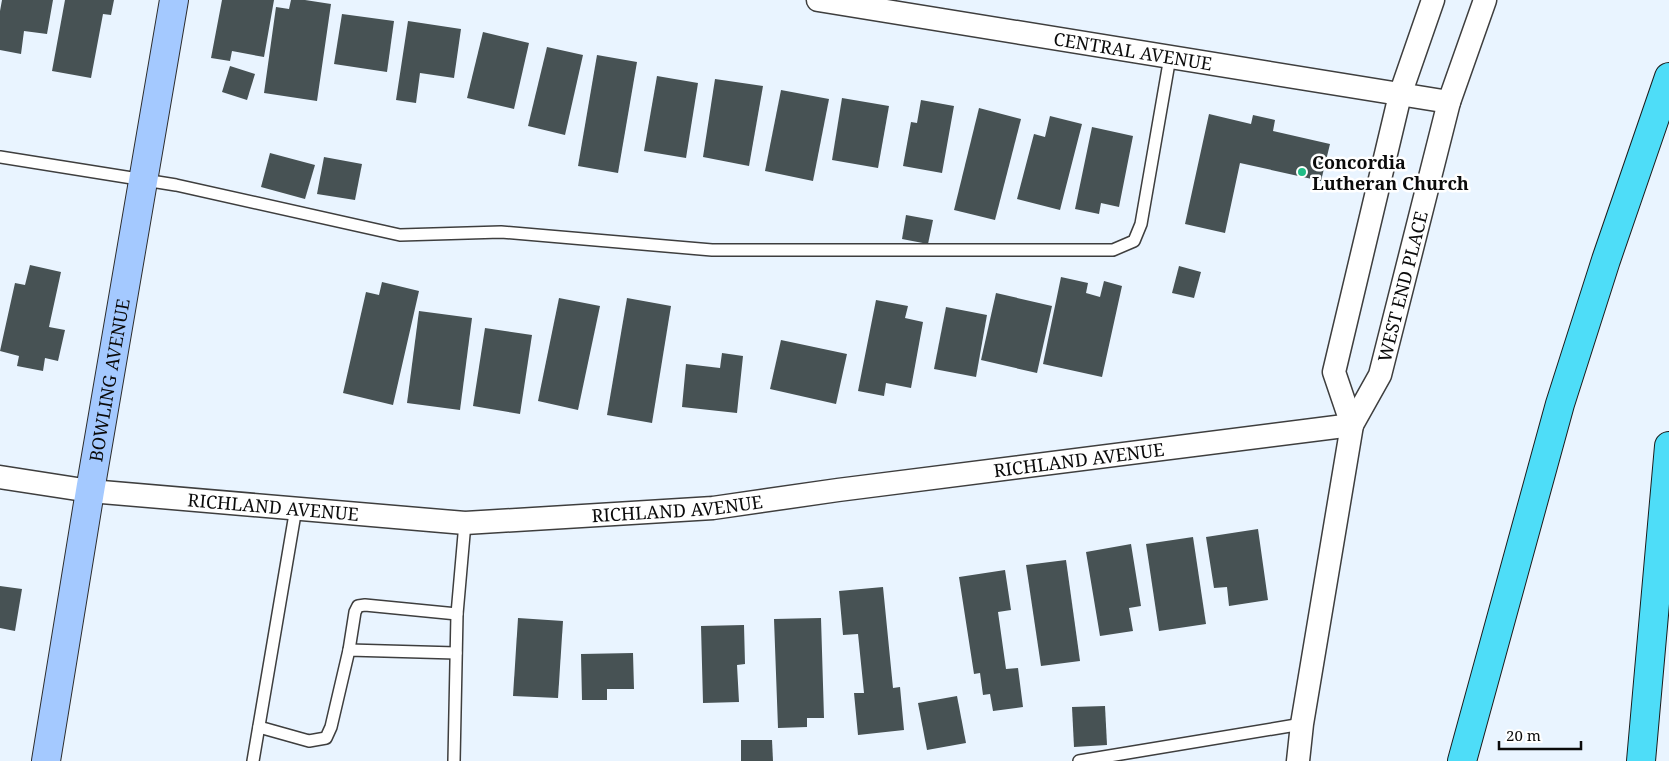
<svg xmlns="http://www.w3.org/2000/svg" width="1669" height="761" viewBox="0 0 1669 761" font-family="'Noto Serif',serif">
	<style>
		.building { fill: #475254 }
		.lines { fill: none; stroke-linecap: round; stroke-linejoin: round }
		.lane-casing { stroke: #3e3e3e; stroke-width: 14 }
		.street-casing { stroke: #3e3e3e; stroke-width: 25 }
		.secondary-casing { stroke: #2d2d2d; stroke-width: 30 }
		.highway-casing { stroke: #1c1c1c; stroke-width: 30 }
		.lane { stroke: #fff; stroke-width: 11 }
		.street { stroke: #fff; stroke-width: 22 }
		.secondary { stroke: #a4c9ff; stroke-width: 28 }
		.highway { stroke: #4eddf8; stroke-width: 28 }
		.poi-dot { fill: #21bd87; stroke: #fff; stroke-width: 2 }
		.labels { text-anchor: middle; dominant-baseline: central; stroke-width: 5; stroke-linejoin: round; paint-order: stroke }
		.street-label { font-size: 18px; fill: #0b0b0b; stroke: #fff }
		.poi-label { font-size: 18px; font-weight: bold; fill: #0b0b0b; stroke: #fff; text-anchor: start }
	</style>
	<rect width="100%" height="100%" fill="#e9f4ff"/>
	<g class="building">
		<polygon points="2,0 53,0 47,34 24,31 21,54 0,50 0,11"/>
		<polygon points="65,0 114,0 111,15 103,14 91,78 52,71"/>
		<polygon points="222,0 274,0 264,57 232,51 230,61 211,58"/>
		<polygon points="291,0 305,0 331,4 317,101 264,93 276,7 289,9"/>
		<polygon points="342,14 394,21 387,72 334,64"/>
		<polygon points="408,21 461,29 454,78 420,73 416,103 396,100"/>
		<polygon points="483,32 529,43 514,109 467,98"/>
		<polygon points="547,47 583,55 565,135 528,126"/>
		<polygon points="597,55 637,62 618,173 578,166"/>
		<polygon points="230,66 255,74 247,100 222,92"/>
		<polygon points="657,76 698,83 686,158 644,151"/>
		<polygon points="715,79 763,86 749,166 703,157"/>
		<polygon points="781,90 829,99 813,181 765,171"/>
		<polygon points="842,98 889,106 878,168 832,160"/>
		<polygon points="921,100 954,106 942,173 903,166 911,122 917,123"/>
		<polygon points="979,108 1021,119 995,220 954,210"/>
		<polygon points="1209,114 1251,124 1253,115 1275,120 1273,131 1330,144 1321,181 1240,163 1225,233 1185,224"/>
		<polygon points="1050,116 1082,124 1060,210 1017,199 1034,134 1045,137"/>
		<polygon points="1092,127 1133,136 1119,207 1101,203 1099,214 1075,209"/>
		<polygon points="270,153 315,165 305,199 261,187"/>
		<polygon points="324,157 362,164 355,200 317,194"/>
		<polygon points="906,215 933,220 928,244 902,239"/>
		<polygon points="30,265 61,272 49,327 65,330 58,361 45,358 43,371 17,366 19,356 0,351 15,283 25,285"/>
		<polygon points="1179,266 1201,272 1194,298 1172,293"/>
		<polygon points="1061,277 1088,283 1086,293 1100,297 1104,281 1122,286 1102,377 1043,364"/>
		<polygon points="382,282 419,291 393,405 343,393 366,292 379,295"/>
		<polygon points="996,293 1052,306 1037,373 981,360"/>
		<polygon points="559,298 600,306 578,410 538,401"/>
		<polygon points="627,298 671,306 652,423 607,415"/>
		<polygon points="876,300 908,306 905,318 923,322 911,388 886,383 884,396 858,391"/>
		<polygon points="946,307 987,315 976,377 934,369"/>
		<polygon points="419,311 472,318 460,410 407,403"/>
		<polygon points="485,328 532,335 520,414 473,406"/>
		<polygon points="781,340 847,354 836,404 770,389"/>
		<polygon points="722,353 743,356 737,413 682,407 686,364 720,368"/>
		<polygon points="1258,529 1268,600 1229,606 1227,587 1214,588 1206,537"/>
		<polygon points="1193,537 1206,624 1159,631 1146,544"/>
		<polygon points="1131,544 1141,606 1129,608 1133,631 1100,636 1086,552"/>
		<polygon points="1066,560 1080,661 1041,666 1026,565"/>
		<polygon points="1005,570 1011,610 998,612 1006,669 1018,668 1023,707 993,711 990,694 983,695 980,673 974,674 959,577"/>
		<polygon points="0,586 22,589 15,631 0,628"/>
		<polygon points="883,587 893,688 900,687 904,730 858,735 854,693 864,693 858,634 843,635 839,591"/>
		<polygon points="518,618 563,621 558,698 513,696"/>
		<polygon points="821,618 824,718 807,718 807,727 778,728 774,619"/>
		<polygon points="744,625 745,664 737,665 739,702 703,703 701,626"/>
		<polygon points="633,653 634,689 607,689 607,700 582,700 581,654"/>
		<polygon points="957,696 966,743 927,750 918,703"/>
		<polygon points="1105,706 1107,745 1074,747 1072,707"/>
		<polygon points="741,740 772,740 773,761 741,761"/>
	</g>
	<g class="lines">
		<defs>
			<g id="lane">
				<polyline points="0,157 176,185 400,235 501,232 712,250 1113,250 1134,241 1141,224 1170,57"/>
				<polyline points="349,650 355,612 358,606 365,605 457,614"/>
				<polyline points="259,727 309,741 326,738 331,727 349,650 456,653"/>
				<polyline points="253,761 296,508"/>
				<polyline points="454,761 457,614 465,523"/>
				<polyline points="1079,761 1302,724"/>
			</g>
			<g id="street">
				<path id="s1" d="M818,0L1449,102"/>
				<polyline points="1352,425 1334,372 1400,95 1433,0"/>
				<path id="s2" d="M0,477L90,491L465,523L713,508L838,490L1352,425"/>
				<path id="s3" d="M1298,761L1302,724L1352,425L1380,375L1449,102L1485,0"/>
			</g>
			<g id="secondary">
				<path id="s4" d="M46,761L90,491L174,0"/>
			</g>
			<g id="highway">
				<polyline points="1462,761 1560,404 1606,260 1669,77"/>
				<polyline points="1641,761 1669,446"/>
			</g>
		</defs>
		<use href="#lane" class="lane-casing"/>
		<use href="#street" class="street-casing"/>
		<use href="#secondary" class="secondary-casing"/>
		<use href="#highway" class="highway-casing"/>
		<use href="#lane" class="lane"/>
		<use href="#street" class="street"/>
		<use href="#secondary" class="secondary"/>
		<use href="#highway" class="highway"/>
	</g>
	<circle class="poi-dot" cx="1302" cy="172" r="5"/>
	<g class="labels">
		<g class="street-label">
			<text stroke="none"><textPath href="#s1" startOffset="319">CENTRAL AVENUE</textPath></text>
			<text stroke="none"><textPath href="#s3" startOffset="489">WEST END PLACE</textPath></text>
			<text stroke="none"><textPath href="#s4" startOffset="386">BOWLING AVENUE</textPath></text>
			<text stroke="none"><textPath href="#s2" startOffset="1085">RICHLAND AVENUE</textPath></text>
			<text stroke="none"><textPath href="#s2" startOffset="275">RICHLAND AVENUE</textPath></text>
			<text stroke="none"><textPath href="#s2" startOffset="680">RICHLAND AVENUE</textPath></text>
		</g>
		<g class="poi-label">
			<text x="1312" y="162">Concordia<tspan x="1312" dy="21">Lutheran Church</tspan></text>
		</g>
	</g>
	<path d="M1499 741v8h82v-8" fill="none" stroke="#0b0b0b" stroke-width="2.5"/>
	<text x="1506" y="741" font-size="15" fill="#0b0b0b" stroke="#ffffff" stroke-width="4" paint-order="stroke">20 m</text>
</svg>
